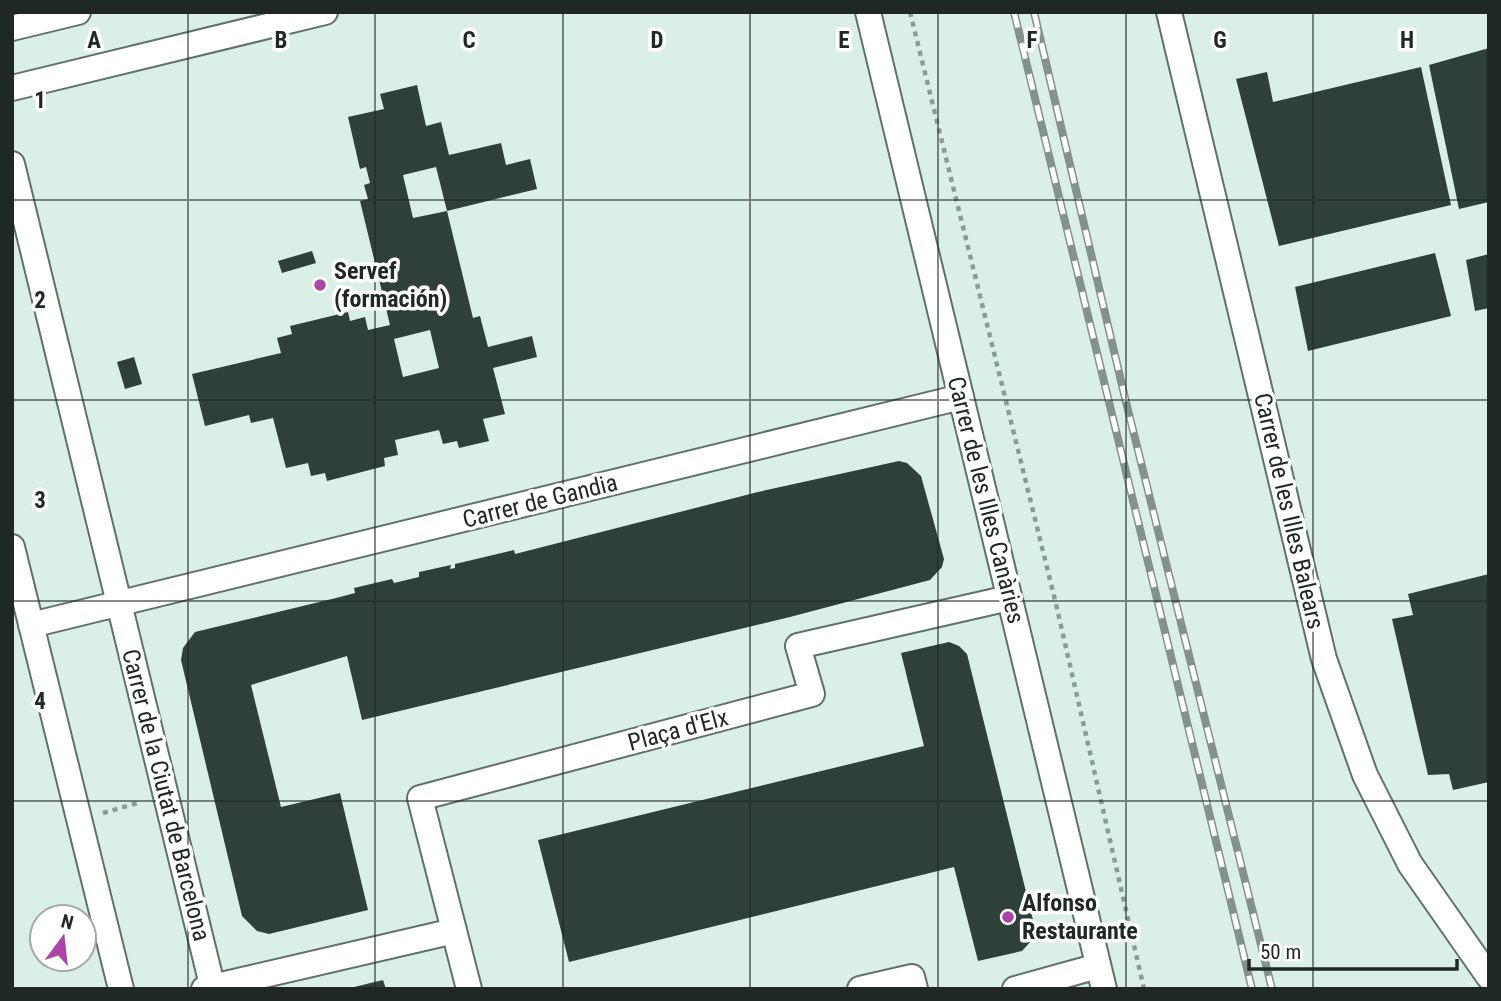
<svg xmlns="http://www.w3.org/2000/svg" width="1501" height="1001" viewBox="0 0 1501 1001" font-family="'Roboto Condensed',sans-serif">
	<style>
		.building { fill: #2e4038; fill-rule: evenodd }
		.lines { fill: none; stroke-linecap: round; stroke-linejoin: round }
		.minor-casing { stroke: #5e7269; stroke-width: 28 }
		.path { stroke: #8c9c95; stroke-width: 4.5; stroke-dasharray: 5 5; stroke-linecap: butt }
		.minor { stroke: #fff; stroke-width: 24 }
		.rail-casing { stroke: #83928b; stroke-width: 8 }
		.rail { stroke: #fff; stroke-width: 5; stroke-dasharray: 16; stroke-linecap: butt }
		.grid { fill: none; stroke: #202824; stroke-width: 2; stroke-opacity: 0.55 }
		.poi-dot { fill: #aa44a8; stroke: #fff; stroke-width: 2.5 }
		.labels { text-anchor: middle; dominant-baseline: central; stroke-width: 7; stroke-linejoin: round; paint-order: stroke }
		.poi-label { font-size: 24px; font-weight: bold; fill: #202824; stroke: #fff; text-anchor: start }
		.street-label { font-size: 24px; fill: #202824; stroke: #fff }
		.grid-label { font-size: 23px; text-anchor: middle; font-weight: bold; fill: #202824; stroke: #fff; stroke-width: 7; stroke-linejoin: round; paint-order: stroke }
	</style>
	<rect width="100%" height="100%" fill="#daf0e6"/>
	<g class="building">
		<polygon points="1489,48 1489,202 1459,209 1429,65"/>
		<polygon points="1421,67 1451,205 1279,246 1236,79 1267,72 1273,102"/>
		<path d="M417,85L426,126L441,122L449,155L501,143L506,165L530,159L537,189L447,211L436,167L403,175L413,218L447,211L473,318L480,316L488,347L532,336L537,357L493,368L505,414L483,419L489,441L459,448L457,441L443,444L439,430L395,440L398,455L384,458L385,466L327,481L325,473L311,476L308,463L286,468L273,418L251,423L249,415L205,426L192,374L281,353L277,338L292,334L290,326L348,312L350,321L365,317L368,330L390,325L360,201L368,199L364,185L370,183L366,167L360,169L348,117L384,109L380,94ZM430,330L439,368L403,377L394,339Z"/>
		<polygon points="312,251 316,263 282,273 278,261"/>
		<polygon points="1435,253 1451,316 1308,351 1295,287"/>
		<polygon points="1489,254 1489,308 1475,311 1466,260"/>
		<polygon points="134,357 142,384 125,389 117,362"/>
		<polygon points="899,461 907,463 921,476 944,559 942,567 930,580 790,617 362,720 347,656 251,685 281,807 340,793 368,910 269,934 257,931 242,916 181,660 183,648 195,632 336,598 355,593 354,588 392,579 394,583 419,577 419,572 451,565 450,569 455,568 455,564 514,550 515,554 758,492"/>
		<polygon points="1489,574 1489,782 1453,790 1449,774 1428,775 1392,619 1413,615 1408,594"/>
		<polygon points="949,642 959,646 967,654 1034,924 1031,941 1022,951 978,961 954,867 569,962 538,840 924,746 901,653"/>
		<polygon points="383,980 386,989 350,989 350,988"/>
	</g>
	<g class="lines">
		<defs>
			<g id="minor">
				<polyline points="868,12 1104,989"/>
				<polyline points="1169,12 1324,659 1365,775 1410,864 1489,977"/>
				<polyline points="12,28 78,12"/>
				<polyline points="12,88 325,12"/>
				<polyline points="12,164 213,989"/>
				<polyline points="12,547 121,989"/>
				<polyline points="31,625 961,397"/>
				<polyline points="204,989 454,931"/>
				<polyline points="469,989 420,798 812,694 798,646 1009,598"/>
				<polyline points="860,989 912,977 915,989"/>
				<polyline points="1015,989 1098,966"/>
			</g>
		</defs>
		<use href="#minor" class="minor-casing"/>
		<g class="path">
			<polyline points="910,12 1056,604 1144,989"/>
			<polyline points="103,813 141,802"/>
		</g>
		<use href="#minor" class="minor"/>
		<defs>
			<g id="rail">
				<polyline points="1014,12 1252,989"/>
				<polyline points="1034,12 1126,402 1272,989"/>
			</g>
		</defs>
		<use href="#rail" class="rail-casing"/>
		<use href="#rail" class="rail"/>
	</g>
	<path class="grid" d="M188,12V989M375,12V989M563,12V989M750,12V989M938,12V989M1126,12V989M1313,12V989M12,200H1489M12,400H1489M12,601H1489M12,801H1489"/>
	<g class="poi-dot">
		<circle cx="320" cy="285" r="7"/>
		<circle cx="1008" cy="917" r="7"/>
	</g>
	<g class="labels">
		<g class="poi-label">
			<text x="334" y="271">Servef<tspan x="334" dy="28">(formación)</tspan></text>
			<text x="1022" y="903">Alfonso<tspan x="1022" dy="28">Restaurante</tspan></text>
		</g>
		<g class="street-label">
			<text transform="translate(986 500) rotate(76)">Carrer de les Illes Canàries</text>
			<text transform="translate(540 501) rotate(-14)">Carrer de Gandia</text>
			<text transform="translate(1289 511) rotate(77)">Carrer de les Illes Balears</text>
			<text transform="translate(678 730) rotate(-15)">Plaça d'Elx</text>
			<text transform="translate(166 795) rotate(76)">Carrer de la Ciutat de Barcelona</text>
		</g>
	</g>
	<g class="grid-label">
		<text x="94" y="48">A</text>
		<text x="281" y="48">B</text>
		<text x="469" y="48">C</text>
		<text x="657" y="48">D</text>
		<text x="844" y="48">E</text>
		<text x="1032" y="48">F</text>
		<text x="1220" y="48">G</text>
		<text x="1407" y="48">H</text>
		<text x="40" y="108">1</text>
		<text x="40" y="308">2</text>
		<text x="40" y="508">3</text>
		<text x="40" y="709">4</text>
	</g>
	<rect width="1501" height="1001" fill="none" stroke="#202824" stroke-width="28"/>
	<g transform="translate(63 938) rotate(15)"><circle r="33" fill="#ffffff" stroke="#a6a9a7" stroke-width="2"/>
	<path d="M0-5L12 26L0 18L-12 26Z" fill="#aa44a8"/>
	<text y="-10" font-size="19" font-weight="bold" text-anchor="middle" fill="#202824">N</text>
	</g>
	<path d="M1249 959v10h208v-10" fill="none" stroke="#202824" stroke-width="3.5"/>
	<text x="1260" y="959" font-size="21" fill="#202824" stroke="#ffffff" stroke-width="5" paint-order="stroke">50 m</text>
</svg>
